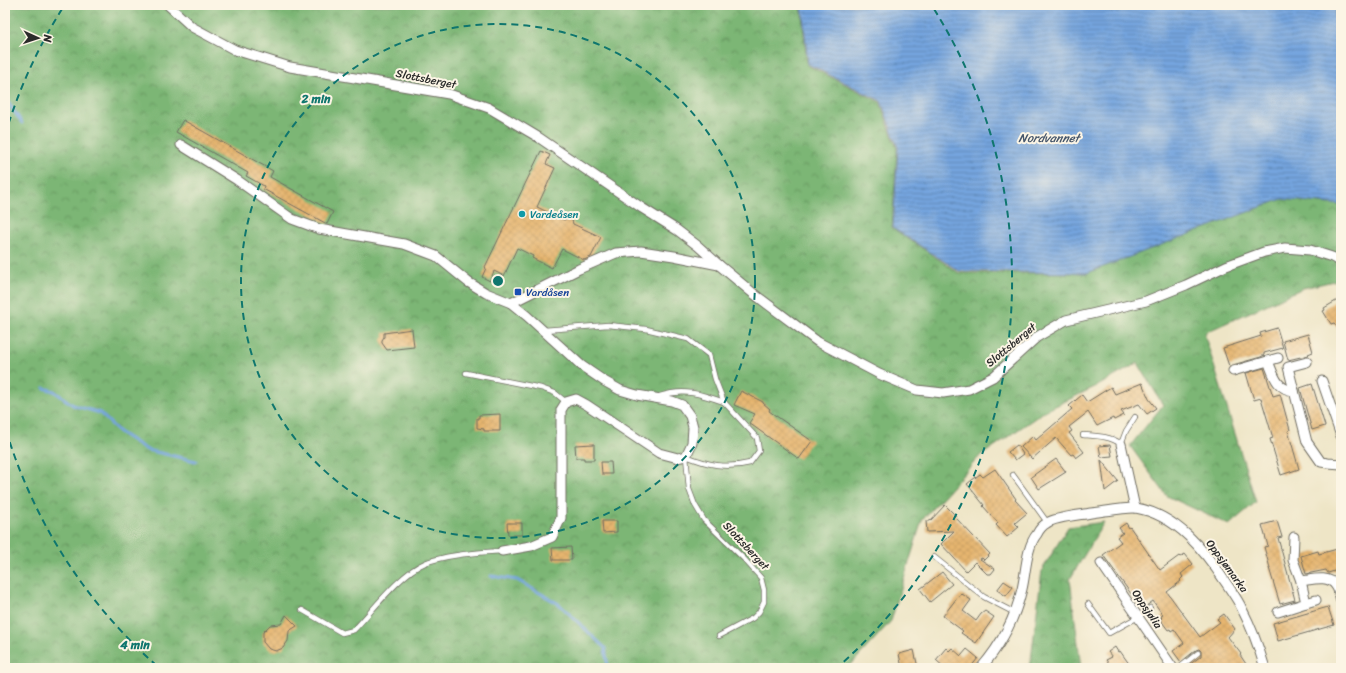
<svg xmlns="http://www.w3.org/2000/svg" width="1346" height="673" viewBox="0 0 1346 673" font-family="Sriracha,sans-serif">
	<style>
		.forest { fill: url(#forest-crowns); stroke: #547050 }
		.water { fill: url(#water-rules); stroke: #506884 }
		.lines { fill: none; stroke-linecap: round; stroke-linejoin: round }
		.stream { stroke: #74a4de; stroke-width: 3 }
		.building { fill: url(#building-cross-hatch) }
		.lane-casing { stroke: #6f6c61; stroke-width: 6 }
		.street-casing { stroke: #6f6c61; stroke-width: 11 }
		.lane { stroke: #fff; stroke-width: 4.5 }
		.street { stroke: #fff; stroke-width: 9 }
		.ring { fill: none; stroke: #0f766e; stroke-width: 2; stroke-dasharray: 7 5 }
		.culture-dot { fill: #0f9aa8; stroke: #fcf5e5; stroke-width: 1.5 }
		.transit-dot { fill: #1a4fb4; stroke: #fcf5e5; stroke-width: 1.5 }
		.labels { text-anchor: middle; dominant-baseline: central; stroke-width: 4; stroke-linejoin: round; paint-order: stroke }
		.street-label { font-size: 11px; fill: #2b2b2b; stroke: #fcf5e5 }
		.culture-label { font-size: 11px; fill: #0d838f; stroke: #fcf5e5; text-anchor: start }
		.transit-label { font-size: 11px; fill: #164399; stroke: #fcf5e5; text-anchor: start }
		.water-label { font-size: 12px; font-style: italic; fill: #45556a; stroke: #fcf5e5 }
		.centre { fill: #0f766e; stroke: #fcf5e5; stroke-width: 2 }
		.ring-label { font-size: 12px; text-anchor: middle; font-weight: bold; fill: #0f766e; stroke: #fcf5e5; stroke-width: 4; stroke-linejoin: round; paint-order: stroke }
	</style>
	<defs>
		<pattern id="forest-crowns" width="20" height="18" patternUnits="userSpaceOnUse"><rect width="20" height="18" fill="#7cb674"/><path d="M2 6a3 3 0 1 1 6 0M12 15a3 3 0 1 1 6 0" fill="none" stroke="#66945f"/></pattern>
		<pattern id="water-rules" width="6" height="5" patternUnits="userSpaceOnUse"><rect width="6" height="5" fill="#74a4de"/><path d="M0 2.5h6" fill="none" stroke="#5f86b4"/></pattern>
		<pattern id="building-cross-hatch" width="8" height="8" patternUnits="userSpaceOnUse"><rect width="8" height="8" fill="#e6b570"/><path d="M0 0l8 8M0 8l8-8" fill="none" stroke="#c59c61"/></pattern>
	</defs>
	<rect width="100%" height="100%" fill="#fcf5e5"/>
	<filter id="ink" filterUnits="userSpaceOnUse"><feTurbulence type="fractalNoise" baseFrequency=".025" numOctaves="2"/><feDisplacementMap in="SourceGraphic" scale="8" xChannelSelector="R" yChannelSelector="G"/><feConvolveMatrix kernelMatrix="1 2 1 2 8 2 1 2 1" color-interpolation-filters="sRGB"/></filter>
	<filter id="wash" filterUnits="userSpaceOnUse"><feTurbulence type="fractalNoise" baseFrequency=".012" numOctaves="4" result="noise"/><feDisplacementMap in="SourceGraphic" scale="16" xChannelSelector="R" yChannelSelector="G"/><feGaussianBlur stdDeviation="0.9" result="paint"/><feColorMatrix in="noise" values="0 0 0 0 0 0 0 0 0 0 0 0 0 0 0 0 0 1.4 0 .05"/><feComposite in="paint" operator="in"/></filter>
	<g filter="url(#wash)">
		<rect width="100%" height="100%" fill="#eee5c6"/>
		<g class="forest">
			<polygon points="5,5 801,5 807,65 880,102 897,149 892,228 959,273 1087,273 1282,199 1341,205 1341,280 1338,280 1303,288 1204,333 1256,502 1229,525 1167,496 1130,446 1163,405 1138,363 1101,384 1045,411 979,457 922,520 891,621 848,668 5,668"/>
			<path d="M1338,7H1341V31C1337,22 1331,16 1338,7Z"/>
			<polygon points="1104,522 1070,579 1081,668 1030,668 1042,570 1068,527"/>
		</g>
		<path class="water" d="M802,5H1341V7H1338C1331,16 1337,22 1341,31V205L1282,199L1087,273L959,271L893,228L898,148L881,101L808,64Z"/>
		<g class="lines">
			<g class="stream">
				<polyline points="5,98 22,123"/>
				<polyline points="44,388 54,391 73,405 100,413 119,432 147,450 196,461"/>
				<polyline points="491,576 517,580 559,604 605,648 608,668"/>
			</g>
		</g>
		<g id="blocks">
			<g class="building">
				<polygon points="183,120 273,171 270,177 333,212 327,224 263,189 264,186 246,176 248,173 176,132"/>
				<polygon points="541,151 550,155 546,164 555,168 537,207 564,220 568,218 572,220 573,224 601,237 591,257 584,260 562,249 552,268 532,258 533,256 517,248 504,276 494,271 490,281 482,277 486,268 485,267"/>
				<polygon points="1341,298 1341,333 1335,324 1334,323 1331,324 1323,311 1325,310 1324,308"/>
				<polygon points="1277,328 1283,348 1264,353 1264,355 1261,357 1229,366 1223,348 1261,336 1260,333"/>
				<polygon points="412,329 414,347 387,350 382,343 382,340 384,337 384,333"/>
				<polygon points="1308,334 1313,352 1308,354 1309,355 1288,360 1283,341"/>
				<polygon points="1264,368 1273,396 1280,394 1290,430 1288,431 1299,469 1281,475 1270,439 1273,438 1261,398 1254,400 1246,373"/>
				<polygon points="1142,383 1149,399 1156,408 1147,414 1139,404 1121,411 1124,415 1114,420 1113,418 1097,426 1088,412 1069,427 1072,431 1069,433 1084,452 1076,458 1073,454 1071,455 1056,438 1032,459 1021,447 1033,436 1036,440 1072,409 1069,406 1082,395 1087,402 1111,387 1115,394"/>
				<polygon points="1312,384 1325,426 1312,430 1300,388"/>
				<polygon points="741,391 763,402 763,403 770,409 769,411 812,441 799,459 749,423 755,414 734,405"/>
				<polygon points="500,414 500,431 484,431 484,429 477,428 477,418 479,418 479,415"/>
				<polygon points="594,444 594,460 584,460 584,458 576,458 575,445"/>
				<polygon points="1017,445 1023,454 1015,460 1008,452"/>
				<polygon points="1110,445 1112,456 1101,457 1099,446"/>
				<polygon points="1056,459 1066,472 1039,489 1031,477"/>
				<polygon points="1101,460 1118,481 1105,491"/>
				<polygon points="601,462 611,462 612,474 602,474"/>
				<polygon points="995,469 1016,499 1015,500 1027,513 1015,523 1019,527 1007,537 996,525 998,523 983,506 984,505 967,484 980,474 983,477"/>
				<polygon points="945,505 957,517 956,518 990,554 984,560 982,558 980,559 995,569 991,574 987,574 975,562 966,571 941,544 954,531 927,532 926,521 930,521"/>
				<polygon points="602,521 617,521 617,532 603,533"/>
				<polygon points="1277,521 1282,537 1278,538 1295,600 1280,604 1269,568 1270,568 1264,547 1268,546 1262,525"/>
				<polygon points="507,523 522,523 522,535 508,535"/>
				<polygon points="1126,523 1129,528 1130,527 1160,570 1179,556 1180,557 1185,554 1193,564 1181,574 1183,577 1180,580 1181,581 1167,592 1200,637 1220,622 1217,619 1224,614 1235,629 1228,637 1241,654 1240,655 1246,664 1239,668 1185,668 1201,656 1201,651 1199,649 1196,650 1181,662 1173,651 1184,643 1174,629 1171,631 1170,629 1168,630 1160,619 1162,618 1160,617 1163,615 1153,601 1142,609 1103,555 1121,542 1117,537 1123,533 1119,528"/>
				<polygon points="571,547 572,560 553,560 552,548"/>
				<polygon points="1341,548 1341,569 1328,573 1326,570 1306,574 1301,556 1318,551 1319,554"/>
				<polygon points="942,572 952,584 930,602 920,589"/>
				<polygon points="1004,581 1013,587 1006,596 997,590"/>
				<polygon points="960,594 961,595 962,594 971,600 963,611 976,621 981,614 985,611 994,617 976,643 961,633 963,631 943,616"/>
				<polygon points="1328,607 1334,625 1278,641 1273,623"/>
				<polygon points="286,615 297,626 289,631 288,641 283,648 276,651 269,649 263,642 263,632 270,625 281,624"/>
				<polygon points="1115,647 1118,652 1120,651 1132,668 1112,668 1106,660 1112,657 1108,652"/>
				<polygon points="946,648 949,651 952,648 961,656 967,649 978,658 970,668 945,668 936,660"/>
				<polygon points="914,650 918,668 902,668 899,654"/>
			</g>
		</g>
	</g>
	<g filter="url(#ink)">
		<use href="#blocks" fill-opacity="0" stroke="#6f6c61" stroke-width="1"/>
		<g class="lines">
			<defs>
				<g id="lane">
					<path d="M544,330L608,325L646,329L688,339L709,355L715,379L724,402L757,438L759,451L750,463C726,469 708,465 686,456L689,489L695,505L704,520L744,559L761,578L764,590V602L759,612L753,618L719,636"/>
					<polyline points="466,373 541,388 555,393 566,402"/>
					<path d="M660,396C684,388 701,394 724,402"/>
					<path d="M1083,435C1096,436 1110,436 1121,444L1126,431L1135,417"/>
					<polyline points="1013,475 1047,522"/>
					<polyline points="934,557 984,597 1015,613"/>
					<polyline points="1088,604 1109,633 1138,617 1150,608"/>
					<path d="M302,610L342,633L354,630C373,610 401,573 425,563C447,554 478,553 502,551"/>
					<polyline points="1179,668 1198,653"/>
				</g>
				<g id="street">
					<polyline points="168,5 192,27 235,50 290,67 449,94 489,108 538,137 642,208 677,230 698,246 719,265 754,294 818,342 879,374 917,390 943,393 969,389 993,377 1037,337 1066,320 1146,301 1186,285 1226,266 1264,252 1285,248 1310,250 1332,257 1341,262"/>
					<polyline points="181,145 237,180 292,219 319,229 404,244 436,256 468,282 486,293 511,303 527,316 582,366 604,381 620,390 637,395 672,401 682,405 690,416 693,427 692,443 686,456 678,458 659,453 587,405 576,399 566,402 561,410 561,518 552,537 531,546 502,551"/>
					<polyline points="511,303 579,269 616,253 641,251 674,256 719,265"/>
					<path d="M1268,361C1274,375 1276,389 1294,391"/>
					<polyline points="1307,362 1288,367 1307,442 1321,462 1328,463 1341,464"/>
					<polyline points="1233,371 1278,358"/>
					<polyline points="1322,381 1341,436"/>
					<polyline points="1121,444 1135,508"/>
					<path d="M1294,537L1293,560L1301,581C1311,580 1329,574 1336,586C1339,590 1340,597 1341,601"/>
					<polyline points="1101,563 1173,668"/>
					<polyline points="1306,603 1316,600"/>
					<polyline points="1278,612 1306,603 1301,581"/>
					<path d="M981,668C1001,645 1015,619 1022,589C1026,573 1026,547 1037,534C1039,530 1043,525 1047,523C1055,517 1081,515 1091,513C1101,512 1128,507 1136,508C1177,515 1205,551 1226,583C1232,592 1238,600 1242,609C1252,628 1259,648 1265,668"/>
				</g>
			</defs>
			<use href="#lane" class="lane-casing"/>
			<use href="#street" class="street-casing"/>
			<use href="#lane" class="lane"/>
			<use href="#street" class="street"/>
		</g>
	</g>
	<g class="ring">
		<circle cx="498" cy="281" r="257"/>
		<path d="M157 666A514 514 0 0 1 5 427M5 135A514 514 0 0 1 62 9M934 9A514 514 0 0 1 839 666"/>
	</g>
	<circle class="culture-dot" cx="522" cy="214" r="4"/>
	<rect class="transit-dot" x="514" y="288" width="8" height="8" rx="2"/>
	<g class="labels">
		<g class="street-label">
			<text transform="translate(426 79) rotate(11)">Slottsberget</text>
			<text transform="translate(1011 345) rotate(-40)">Slottsberget</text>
			<text transform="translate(746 546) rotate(47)">Slottsberget</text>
			<text transform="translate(1227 566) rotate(54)">Oppsjømarka</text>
			<text transform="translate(1147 609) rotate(56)">Oppsjølia</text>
		</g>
		<g class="culture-label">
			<text x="530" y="214">Vardeåsen</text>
		</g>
		<g class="transit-label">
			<text x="526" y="292">Vardåsen</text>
		</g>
		<g class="water-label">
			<text x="1049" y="138">Nordvannet</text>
		</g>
	</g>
	<circle cx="498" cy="281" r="6" class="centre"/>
	<g class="ring-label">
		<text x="316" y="103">2 min</text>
		<text x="135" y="649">4 min</text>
	</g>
	<rect width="1346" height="673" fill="none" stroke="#fcf5e5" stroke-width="20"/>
	<g transform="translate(38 38) rotate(93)" stroke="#fcf5e5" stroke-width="3" paint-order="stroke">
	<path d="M0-3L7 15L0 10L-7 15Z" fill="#2b2b2b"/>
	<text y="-6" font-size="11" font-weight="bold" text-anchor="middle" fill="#2b2b2b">N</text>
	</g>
</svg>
